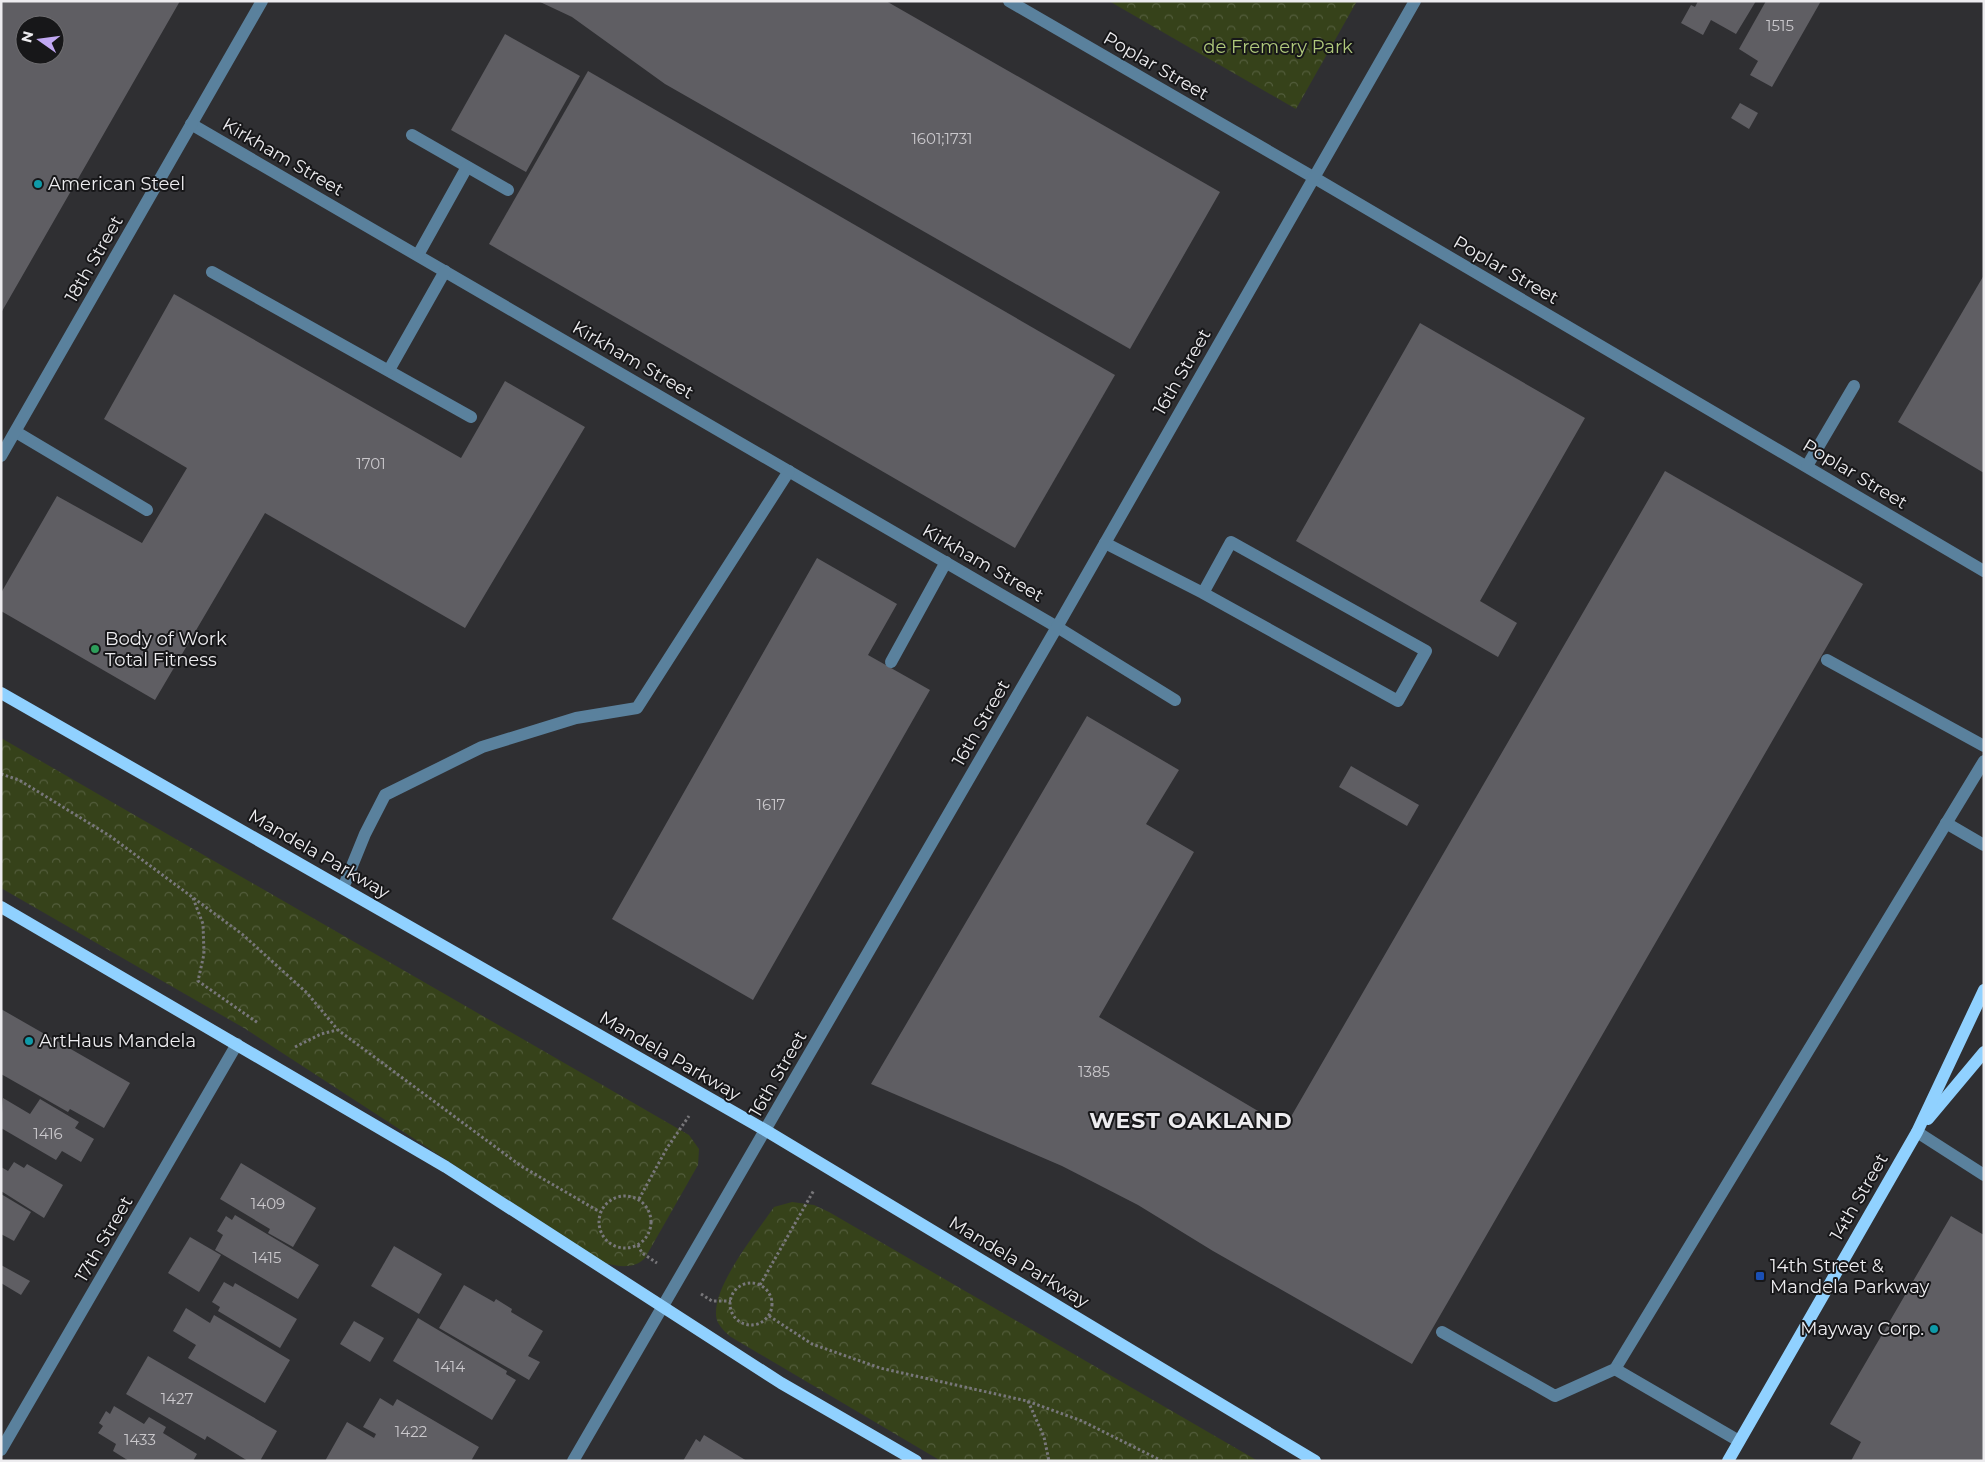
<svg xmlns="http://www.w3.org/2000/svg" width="1985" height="1462" viewBox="0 0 1985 1462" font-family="Montserrat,sans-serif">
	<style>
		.park { fill: url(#park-crowns) }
		.building { fill: #5f5e63; fill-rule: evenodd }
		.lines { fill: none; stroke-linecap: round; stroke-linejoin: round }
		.path { stroke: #78777a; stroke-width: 3; stroke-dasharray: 2.5 2.5; stroke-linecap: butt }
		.minor { stroke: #5a819d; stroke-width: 12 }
		.major { stroke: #90d1ff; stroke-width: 12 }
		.culture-dot { fill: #0f9aa8; stroke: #171719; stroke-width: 2 }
		.leisure-dot { fill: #2e9e5b; stroke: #171719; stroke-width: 2 }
		.transit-dot { fill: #1a4fb4; stroke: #171719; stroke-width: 2 }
		.labels { text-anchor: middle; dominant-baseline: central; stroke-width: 4; stroke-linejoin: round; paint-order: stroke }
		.number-label { font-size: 15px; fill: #cac8cc }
		.park-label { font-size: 18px; fill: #b0c97c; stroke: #171719 }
		.street-label { font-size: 18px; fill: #edecef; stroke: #171719 }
		.poi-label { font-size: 18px; fill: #edecef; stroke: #171719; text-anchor: start }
		.district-label { font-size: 22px; font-weight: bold; letter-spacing: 1px; fill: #edecef; stroke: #171719 }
	</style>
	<defs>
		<pattern id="park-crowns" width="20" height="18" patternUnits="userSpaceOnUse" patternTransform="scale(1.25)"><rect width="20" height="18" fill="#36421a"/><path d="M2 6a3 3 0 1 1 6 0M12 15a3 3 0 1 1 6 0" fill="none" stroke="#535d3c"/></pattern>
	</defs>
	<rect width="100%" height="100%" fill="#2f2f32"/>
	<g class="park">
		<polygon points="1109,1 1357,1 1296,109"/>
		<path d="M1,738L689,1135L699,1149L698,1165L645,1258C635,1269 619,1267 605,1263L244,1028L1,888Z"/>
		<path d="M792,1202L814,1205L829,1212L1258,1461H941L731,1337C725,1332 716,1324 716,1315C714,1284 757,1232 774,1207Z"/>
	</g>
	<g class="building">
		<path d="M1,1H180L1,313ZM25,25H55V55H25Z"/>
		<polygon points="538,1 886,1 1220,192 1130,349 665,84 572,17"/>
		<polygon points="1698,1 1756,1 1736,34 1711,20 1703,35 1681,23 1691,5 1695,7"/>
		<polygon points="1766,1 1821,1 1772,87 1750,75 1758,61 1739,49"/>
		<polygon points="505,34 580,76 526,172 451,130"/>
		<polygon points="588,71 1115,375 1015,548 489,244"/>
		<polygon points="1740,103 1758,113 1749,129 1731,118"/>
		<polygon points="1984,275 1984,473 1898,422"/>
		<polygon points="174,294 461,458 505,381 585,427 465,628 265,513 155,700 1,611 1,593 57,496 142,543 187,468 104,419"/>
		<polygon points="1420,323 1585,418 1480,601 1517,623 1498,657 1296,541"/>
		<polygon points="1665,471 1863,584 1412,1364 1213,1251 1138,1205 1062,1166 871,1084 1087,716 1179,770 1146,824 1194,852 1099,1017 1285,1127"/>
		<polygon points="817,558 897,604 868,655 930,690 753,1000 612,919"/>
		<polygon points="1351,766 1419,805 1407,826 1339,787"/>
		<polygon points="1,1009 130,1083 104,1128 70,1109 68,1112 1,1074"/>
		<polygon points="3,1098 30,1114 40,1099 79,1122 75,1128 94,1139 81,1162 62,1151 56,1160 1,1128"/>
		<polygon points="14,1162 24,1168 27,1164 63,1185 44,1218 1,1191 1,1167 8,1171"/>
		<polygon points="241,1163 316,1208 293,1247 268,1233 270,1229 220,1199"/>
		<polygon points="1,1194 31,1212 14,1241 1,1234"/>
		<polygon points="235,1215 319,1265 298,1299 215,1250 223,1235 217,1231 226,1216 232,1220"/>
		<polygon points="1951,1216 1984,1235 1984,1461 1851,1461 1861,1442 1830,1424"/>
		<polygon points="190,1237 221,1255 199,1292 168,1273"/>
		<polygon points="394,1246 442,1274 419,1314 371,1286"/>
		<polygon points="1,1265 30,1281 21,1295 1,1283"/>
		<polygon points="224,1282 233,1287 235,1283 297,1319 280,1348 218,1311 220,1307 212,1302"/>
		<polygon points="464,1285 494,1302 496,1299 512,1309 511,1312 543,1331 528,1356 540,1362 529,1380 439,1328"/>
		<polygon points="186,1308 210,1323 214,1315 290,1360 265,1403 188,1358 196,1345 173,1331"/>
		<polygon points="418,1318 507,1371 506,1374 516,1380 492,1420 393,1361"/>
		<polygon points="354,1321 384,1338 370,1362 340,1344"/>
		<polygon points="148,1356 277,1431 260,1461 248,1461 207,1436 205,1440 126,1394"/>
		<polygon points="380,1398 393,1406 397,1399 479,1447 471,1461 325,1461 347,1422 374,1438 376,1434 363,1427"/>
		<polygon points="114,1406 144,1424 149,1417 166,1427 163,1433 197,1454 193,1461 129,1461 113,1451 116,1444 98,1433 103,1426 99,1423 106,1411 110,1414"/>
		<polygon points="704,1435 747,1461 683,1461 696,1439 700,1442"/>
	</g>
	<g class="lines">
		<g class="path">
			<polyline points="1,774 19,780 110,836 242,934 307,993 338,1030 521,1166 600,1212"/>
			<polyline points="193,898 203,924 204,954 198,981 258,1023"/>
			<polyline points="295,1047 321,1034 337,1030"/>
			<circle cx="625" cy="1222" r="26"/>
			<polyline points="639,1199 667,1148 689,1116"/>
			<polyline points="638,1245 642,1253 657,1263"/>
			<circle cx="751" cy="1304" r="21"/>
			<polyline points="760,1285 814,1190"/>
			<polyline points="701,1294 712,1301 731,1301"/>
			<polyline points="769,1316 812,1344 880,1368 1027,1401 1082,1421 1162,1461"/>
			<polyline points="1028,1401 1044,1437 1049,1461"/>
		</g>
		<g class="minor">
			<polyline points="1009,1 1313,177 1984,571"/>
			<polyline points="191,124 1057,627 1175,700"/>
			<polyline points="412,135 508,190"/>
			<polyline points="418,255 467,167"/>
			<polyline points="212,272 471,417"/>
			<polyline points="389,370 445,271"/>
			<polyline points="16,432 147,510"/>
			<polyline points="1,456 262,1"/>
			<polyline points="1807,466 1854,386"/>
			<polyline points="1105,543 1203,593 1231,542 1426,651 1398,701 1203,593"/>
			<polyline points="1827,660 1984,746"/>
			<polyline points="891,662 946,562"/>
			<polyline points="1946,823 1984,845"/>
			<polyline points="343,888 365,834 385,795 482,747 576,718 637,708 789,471"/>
			<polyline points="1917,1132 1984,1175"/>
			<polyline points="1442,1332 1555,1396 1615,1369 1984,761"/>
			<polyline points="1615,1369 1739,1441"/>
			<polyline points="1,1450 237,1044"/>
			<polyline points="573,1461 1057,627 1415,1"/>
		</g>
		<g class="major">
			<polyline points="1,693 765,1130 1315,1461"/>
			<polyline points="1,907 446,1167 781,1383 916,1461"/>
			<polyline points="1928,1119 1984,1052"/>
			<polyline points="1728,1461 1917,1132 1984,990"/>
		</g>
	</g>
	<g class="culture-dot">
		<circle cx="38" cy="184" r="5"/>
		<circle cx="29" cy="1041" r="5"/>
		<circle cx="1934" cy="1329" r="5"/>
	</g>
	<circle class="leisure-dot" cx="95" cy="649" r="5"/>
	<rect class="transit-dot" x="1755" y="1271" width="10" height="10" rx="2.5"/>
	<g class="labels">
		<g class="number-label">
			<text x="1780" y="25">1515</text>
			<text x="942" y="138">1601;1731</text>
			<text x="371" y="463">1701</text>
			<text x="771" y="804">1617</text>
			<text x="1094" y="1071">1385</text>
			<text x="48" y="1133">1416</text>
			<text x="268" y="1203">1409</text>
			<text x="267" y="1257">1415</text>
			<text x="450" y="1366">1414</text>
			<text x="177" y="1398">1427</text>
			<text x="411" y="1431">1422</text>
			<text x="140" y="1439">1433</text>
		</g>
		<g class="park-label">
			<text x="1278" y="47">de Fremery Park</text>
		</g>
		<g class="street-label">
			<text transform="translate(1156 66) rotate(30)">Poplar Street</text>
			<text transform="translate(283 157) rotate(30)">Kirkham Street</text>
			<text transform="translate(94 259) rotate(-60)">18th Street</text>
			<text transform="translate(1506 270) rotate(30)">Poplar Street</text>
			<text transform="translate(633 360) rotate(30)">Kirkham Street</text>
			<text transform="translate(1182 372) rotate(-60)">16th Street</text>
			<text transform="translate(1855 474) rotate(31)">Poplar Street</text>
			<text transform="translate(983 563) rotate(30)">Kirkham Street</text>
			<text transform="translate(981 723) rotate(-60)">16th Street</text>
			<text transform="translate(319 854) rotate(30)">Mandela Parkway</text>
			<text transform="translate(670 1056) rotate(30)">Mandela Parkway</text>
			<text transform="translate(778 1074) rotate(-60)">16th Street</text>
			<text transform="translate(1859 1197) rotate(-60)">14th Street</text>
			<text transform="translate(104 1239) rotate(-60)">17th Street</text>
			<text transform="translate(1019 1262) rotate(31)">Mandela Parkway</text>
		</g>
		<g class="poi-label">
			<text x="48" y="184">American Steel</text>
			<text x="105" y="639">Body of Work<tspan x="105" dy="21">Total Fitness</tspan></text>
			<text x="39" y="1041">ArtHaus Mandela</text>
			<text x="1770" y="1266">14th Street &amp;<tspan x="1770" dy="21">Mandela Parkway</tspan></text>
			<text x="1924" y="1329" text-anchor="end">Mayway Corp.</text>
		</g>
		<g class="district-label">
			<text x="1191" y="1120">WEST OAKLAND</text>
		</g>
	</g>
	<rect width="1985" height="1462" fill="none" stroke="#edecef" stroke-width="5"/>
	<g transform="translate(40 40) rotate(284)"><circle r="24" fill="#171719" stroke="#6d6c6f"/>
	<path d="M0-4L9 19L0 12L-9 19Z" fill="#c1a8f3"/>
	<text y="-8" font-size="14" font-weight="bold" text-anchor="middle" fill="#edecef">N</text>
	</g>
</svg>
